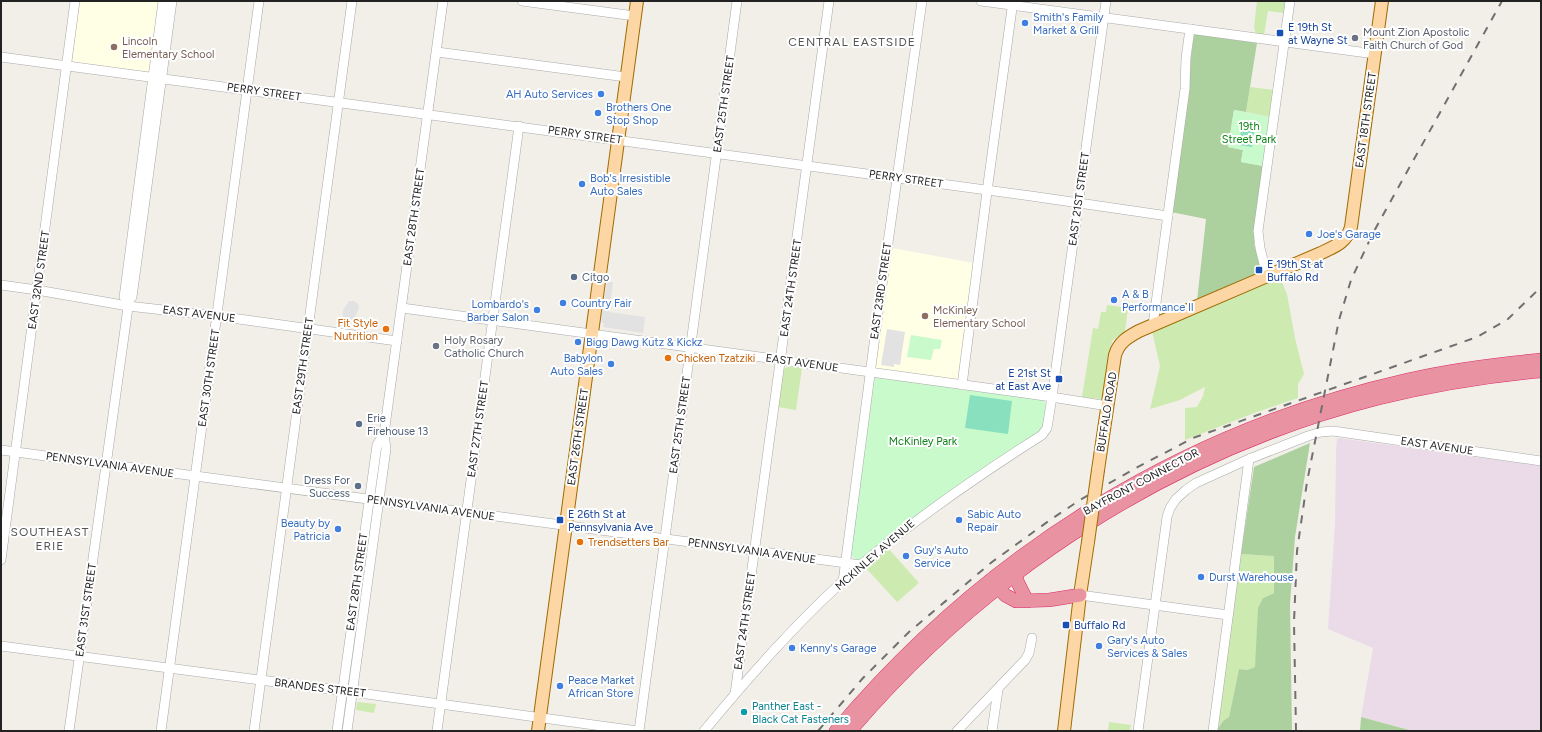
<svg xmlns="http://www.w3.org/2000/svg" width="1542" height="732" viewBox="0 0 1542 732" font-family="Figtree,sans-serif">
	<style>
		.industrial { fill: #ebdbe8 }
		.education { fill: #ffffe5 }
		.grass { fill: #cdebb0 }
		.forest { fill: #add19e }
		.park { fill: #c8facc }
		.pitch { fill: #88e0be }
		.parking { fill: #e2e2e2 }
		.lines { fill: none; stroke-linecap: round; stroke-linejoin: round }
		.minor-casing { stroke: #a9a9a9; stroke-width: 10 }
		.major-casing { stroke: #a06b00; stroke-width: 14 }
		.highway-casing { stroke: #dc2a67; stroke-width: 14 }
		.minor { stroke: #fff; stroke-width: 9 }
		.major { stroke: #fcd6a4; stroke-width: 12 }
		.highway { stroke: #e892a2; stroke-width: 13 }
		.rail { stroke: #707070; stroke-width: 2; stroke-dasharray: 8 8; stroke-linecap: butt }
		.major-bridge-casing { stroke: #a06b00; stroke-width: 14; stroke-linecap: butt }
		.major-bridge { stroke: #fcd6a4; stroke-width: 12 }
		.shop-dot { fill: #3f7fe0; stroke: #fff; stroke-width: 1.5 }
		.transit-dot { fill: #1a4fb4; stroke: #fff; stroke-width: 1.5 }
		.worship-dot { fill: #6b7280; stroke: #fff; stroke-width: 1.5 }
		.education-dot { fill: #8d6e63; stroke: #fff; stroke-width: 1.5 }
		.service-dot { fill: #5c6f8a; stroke: #fff; stroke-width: 1.5 }
		.food-dot { fill: #e8710a; stroke: #fff; stroke-width: 1.5 }
		.culture-dot { fill: #0f9aa8; stroke: #fff; stroke-width: 1.5 }
		.labels { text-anchor: middle; dominant-baseline: central; stroke-width: 4; stroke-linejoin: round; paint-order: stroke }
		.shop-label { font-size: 11px; fill: #366cbe; stroke: #fff; text-anchor: start }
		.transit-label { font-size: 11px; fill: #164399; stroke: #fff; text-anchor: start }
		.worship-label { font-size: 11px; fill: #5b616d; stroke: #fff; text-anchor: start }
		.education-label { font-size: 11px; fill: #785e54; stroke: #fff; text-anchor: start }
		.street-label { font-size: 11px; fill: #222; stroke: #fff }
		.park-label { font-size: 11px; fill: #0c8416; stroke: #fff }
		.service-label { font-size: 11px; fill: #4e5e75; stroke: #fff; text-anchor: start }
		.food-label { font-size: 11px; fill: #c56008; stroke: #fff; text-anchor: start }
		.culture-label { font-size: 11px; fill: #0d838f; stroke: #fff; text-anchor: start }
		.neighbourhood-label { font-size: 12px; letter-spacing: 1px; fill: #555; stroke: #fff }
	</style>
	<rect width="100%" height="100%" fill="#f2efe9"/>
	<polygon class="industrial" points="1339,438 1541,466 1541,731 1414,731 1361,717 1373,648 1328,629 1335,524 1336,452 1337,439"/>
	<g class="education">
		<polygon points="80,1 160,1 149,72 74,63 72,61"/>
		<polygon points="892,248 974,263 958,380 875,369"/>
	</g>
	<g class="grass">
		<polygon points="1257,1 1285,1 1284,13 1268,11 1264,35 1256,34 1254,27"/>
		<polygon points="1250,87 1273,90 1269,117 1246,112"/>
		<polygon points="1275,277 1281,280 1287,294 1295,338 1304,374 1298,384 1298,398 1257,412 1185,440 1185,408 1197,407 1203,396 1205,387 1180,400 1150,409 1160,366 1152,331"/>
		<polygon points="1107,305 1128,308 1125,332 1114,339 1112,341 1105,396 1101,399 1082,397 1093,328 1098,329 1101,312 1106,312"/>
		<polygon points="789,366 802,368 796,410 778,407 784,369"/>
		<polygon points="888,548 919,583 897,602 865,567"/>
		<polygon points="1241,554 1274,556 1274,593 1263,598 1255,667 1247,670 1239,669 1229,717 1223,721 1217,728"/>
		<polygon points="357,702 376,704 374,713 356,710"/>
		<polygon points="1109,722 1131,725 1130,731 1108,731"/>
	</g>
	<g class="forest">
		<polygon points="1194,34 1257,43 1246,112 1234,110 1228,147 1243,150 1241,162 1263,166 1254,235 1254,244 1261,271 1260,274 1197,301 1206,219 1171,212"/>
		<polygon points="1310,443 1295,537 1290,604 1292,731 1216,731 1223,721 1229,717 1239,669 1247,670 1255,667 1258,608 1263,598 1274,593 1274,556 1241,554 1254,467"/>
		<polygon points="1361,717 1413,731 1360,731"/>
	</g>
	<g class="park">
		<polygon points="1234,110 1269,117 1263,166 1241,162 1243,150 1228,147"/>
		<polygon points="911,335 942,340 940,349 934,349 931,360 907,357"/>
		<path d="M875,377L1042,400L1046,404C1045,416 1045,426 1037,434L862,560C855,560 852,558 851,551Z"/>
	</g>
	<g class="pitch">
		<polygon points="1242,123 1255,125 1252,147 1239,145"/>
		<polygon points="970,395 1012,401 1008,434 965,428"/>
	</g>
	<g class="parking">
		<polygon points="607,282 613,282 609,312 645,317 643,333 603,327 604,323 601,322"/>
		<polygon points="349,301 354,301 358,304 359,308 352,324 345,324 343,317 343,310"/>
		<polygon points="887,329 905,332 900,365 894,364 894,367 881,365"/>
	</g>
	<g class="lines">
		<defs>
			<g id="minor">
				<polyline points="163,1 125,290 124,297 129,300 132,297 172,1"/>
				<polyline points="522,1 635,16"/>
				<polyline points="981,1 1375,54"/>
				<polyline points="437,52 626,77"/>
				<polyline points="1,57 1031,196 1168,216"/>
				<polyline points="1267,276 1260,248 1258,231 1290,1"/>
				<polyline points="1,285 37,290 128,306 217,316 397,341"/>
				<polyline points="402,308 1045,396 1108,406"/>
				<polyline points="1153,325 1185,89 1186,58 1190,29"/>
				<polyline points="962,385 988,184 1013,1"/>
				<polyline points="1,450 861,565"/>
				<polyline points="1,560 75,1"/>
				<polyline points="843,582 877,321 922,1"/>
				<polyline points="1080,595 1228,615"/>
				<polyline points="1,646 352,692 638,731"/>
				<polyline points="735,694 829,1"/>
				<polyline points="69,731 129,300"/>
				<polyline points="161,731 259,1"/>
				<polyline points="254,731 352,1"/>
				<polyline points="337,731 377,445 384,434"/>
				<polyline points="347,731 386,449 384,434 443,1"/>
				<polyline points="437,731 519,126"/>
				<polyline points="639,731 737,1"/>
				<path d="M704,731C753,672 804,614 862,564C919,516 979,475 1042,435L1047,428L1052,397L1106,1"/>
				<polyline points="957,731 1025,660 1029,653 1032,638"/>
				<polyline points="992,731 998,690"/>
				<polyline points="1138,731 1167,517 1170,508 1176,499 1186,490 1196,483 1249,459 1308,436 1321,432 1333,431 1541,461"/>
				<polyline points="1213,731 1249,459"/>
			</g>
			<g id="major">
				<path d="M1098,470L1115,355C1119,342 1128,337 1139,331L1321,253C1334,247 1347,242 1351,227L1382,1"/>
				<polyline points="538,731 637,1"/>
				<polyline points="1064,731 1080,595 1088,542"/>
			</g>
			<g id="highway">
				<polyline points="1015,574 1018,583 1027,601"/>
				<polyline points="992,581 1005,595 1016,601 1049,600 1080,595"/>
				<path d="M836,731C985,554 1181,431 1407,380C1451,370 1496,364 1541,360"/>
				<path d="M850,731C987,570 1173,450 1379,398C1432,385 1486,376 1541,371"/>
			</g>
		</defs>
		<use href="#minor" class="minor-casing"/>
		<use href="#major" class="major-casing"/>
		<use href="#highway" class="highway-casing"/>
		<use href="#minor" class="minor"/>
		<use href="#major" class="major"/>
		<use href="#highway" class="highway"/>
		<g class="rail">
			<polyline points="818,731 863,678 909,632 992,562 1050,520 1080,500 1134,469 1193,438 1477,337 1508,319 1541,287"/>
			<polyline points="1296,731 1294,622 1297,551 1307,482 1339,320 1351,280 1373,233 1502,1"/>
		</g>
		<defs>
			<polyline id="major-bridge" points="1088,542 1098,470"/>
		</defs>
		<use href="#major-bridge" class="major-bridge-casing"/>
		<use href="#major-bridge" class="major-bridge"/>
	</g>
	<g class="shop-dot">
		<circle cx="1025" cy="23" r="4"/>
		<circle cx="601" cy="94" r="4"/>
		<circle cx="598" cy="113" r="4"/>
		<circle cx="582" cy="184" r="4"/>
		<circle cx="1309" cy="234" r="4"/>
		<circle cx="1114" cy="300" r="4"/>
		<circle cx="563" cy="303" r="4"/>
		<circle cx="537" cy="310" r="4"/>
		<circle cx="578" cy="342" r="4"/>
		<circle cx="611" cy="364" r="4"/>
		<circle cx="959" cy="520" r="4"/>
		<circle cx="338" cy="529" r="4"/>
		<circle cx="906" cy="556" r="4"/>
		<circle cx="1201" cy="577" r="4"/>
		<circle cx="1099" cy="646" r="4"/>
		<circle cx="792" cy="648" r="4"/>
		<circle cx="560" cy="686" r="4"/>
	</g>
	<g class="transit-dot">
		<rect x="1276" y="29" width="8" height="8" rx="2"/>
		<rect x="1255" y="266" width="8" height="8" rx="2"/>
		<rect x="1055" y="375" width="8" height="8" rx="2"/>
		<rect x="556" y="516" width="8" height="8" rx="2"/>
		<rect x="1062" y="621" width="8" height="8" rx="2"/>
	</g>
	<g class="worship-dot">
		<circle cx="1355" cy="38" r="4"/>
		<circle cx="436" cy="346" r="4"/>
	</g>
	<g class="education-dot">
		<circle cx="114" cy="47" r="4"/>
		<circle cx="925" cy="316" r="4"/>
	</g>
	<g class="service-dot">
		<circle cx="574" cy="277" r="4"/>
		<circle cx="359" cy="424" r="4"/>
		<circle cx="358" cy="486" r="4"/>
	</g>
	<g class="food-dot">
		<circle cx="386" cy="329" r="4"/>
		<circle cx="668" cy="358" r="4"/>
		<circle cx="580" cy="542" r="4"/>
	</g>
	<circle class="culture-dot" cx="744" cy="712" r="4"/>
	<g class="labels">
		<g class="shop-label">
			<text x="1033" y="17">Smith's Family<tspan x="1033" dy="13">Market &amp; Grill</tspan></text>
			<text x="593" y="94" text-anchor="end">AH Auto Services</text>
			<text x="606" y="107">Brothers One<tspan x="606" dy="13">Stop Shop</tspan></text>
			<text x="590" y="178">Bob's Irresistible<tspan x="590" dy="13">Auto Sales</tspan></text>
			<text x="1317" y="234">Joe's Garage</text>
			<text x="1122" y="294">A &amp; B<tspan x="1122" dy="13">Performance II</tspan></text>
			<text x="571" y="303">Country Fair</text>
			<text x="529" y="304" text-anchor="end">Lombardo's<tspan x="529" dy="13">Barber Salon</tspan></text>
			<text x="586" y="342">Bigg Dawg Kutz &amp; Kickz</text>
			<text x="603" y="358" text-anchor="end">Babylon<tspan x="603" dy="13">Auto Sales</tspan></text>
			<text x="967" y="514">Sabic Auto<tspan x="967" dy="13">Repair</tspan></text>
			<text x="330" y="523" text-anchor="end">Beauty by<tspan x="330" dy="13">Patricia</tspan></text>
			<text x="914" y="550">Guy's Auto<tspan x="914" dy="13">Service</tspan></text>
			<text x="1209" y="577">Durst Warehouse</text>
			<text x="1107" y="640">Gary's Auto<tspan x="1107" dy="13">Services &amp; Sales</tspan></text>
			<text x="800" y="648">Kenny's Garage</text>
			<text x="568" y="680">Peace Market<tspan x="568" dy="13">African Store</tspan></text>
		</g>
		<g class="transit-label">
			<text x="1288" y="27">E 19th St<tspan x="1288" dy="13">at Wayne St</tspan></text>
			<text x="1267" y="264">E 19th St at<tspan x="1267" dy="13">Buffalo Rd</tspan></text>
			<text x="1051" y="373" text-anchor="end">E 21st St<tspan x="1051" dy="13">at East Ave</tspan></text>
			<text x="568" y="514">E 26th St at<tspan x="568" dy="13">Pennsylvania Ave</tspan></text>
			<text x="1074" y="625">Buffalo Rd</text>
		</g>
		<g class="worship-label">
			<text x="1363" y="32">Mount Zion Apostolic<tspan x="1363" dy="13">Faith Church of God</tspan></text>
			<text x="444" y="340">Holy Rosary<tspan x="444" dy="13">Catholic Church</tspan></text>
		</g>
		<g class="education-label">
			<text x="122" y="41">Lincoln<tspan x="122" dy="13">Elementary School</tspan></text>
			<text x="933" y="310">McKinley<tspan x="933" dy="13">Elementary School</tspan></text>
		</g>
		<g class="street-label">
			<text transform="translate(264 92) rotate(8)">PERRY STREET</text>
			<text transform="translate(724 104) rotate(-82)">EAST 25TH STREET</text>
			<text transform="translate(1366 120) rotate(-82)">EAST 18TH STREET</text>
			<text transform="translate(585 135) rotate(8)">PERRY STREET</text>
			<text transform="translate(906 179) rotate(8)">PERRY STREET</text>
			<text transform="translate(1079 199) rotate(-82)">EAST 21ST STREET</text>
			<text transform="translate(414 217) rotate(-82)">EAST 28TH STREET</text>
			<text transform="translate(39 280) rotate(-82)">EAST 32ND STREET</text>
			<text transform="translate(791 288) rotate(-82)">EAST 24TH STREET</text>
			<text transform="translate(881 291) rotate(-82)">EAST 23RD STREET</text>
			<text transform="translate(199 314) rotate(7)">EAST AVENUE</text>
			<text transform="translate(802 363) rotate(8)">EAST AVENUE</text>
			<text transform="translate(303 366) rotate(-82)">EAST 29TH STREET</text>
			<text transform="translate(209 378) rotate(-82)">EAST 30TH STREET</text>
			<text transform="translate(1107 412) rotate(-81)">BUFFALO ROAD</text>
			<text transform="translate(680 425) rotate(-82)">EAST 25TH STREET</text>
			<text transform="translate(478 429) rotate(-82)">EAST 27TH STREET</text>
			<text transform="translate(578 437) rotate(-82)">EAST 26TH STREET</text>
			<text transform="translate(1437 446) rotate(8)">EAST AVENUE</text>
			<text transform="translate(110 465) rotate(8)">PENNSYLVANIA AVENUE</text>
			<text transform="translate(1141 482) rotate(-28)">BAYFRONT CONNECTOR</text>
			<text transform="translate(431 508) rotate(8)">PENNSYLVANIA AVENUE</text>
			<text transform="translate(752 551) rotate(8)">PENNSYLVANIA AVENUE</text>
			<text transform="translate(875 555) rotate(-41)">MCKINLEY AVENUE</text>
			<text transform="translate(357 582) rotate(-82)">EAST 28TH STREET</text>
			<text transform="translate(86 610) rotate(-82)">EAST 31ST STREET</text>
			<text transform="translate(745 621) rotate(-82)">EAST 24TH STREET</text>
			<text transform="translate(320 688) rotate(7)">BRANDES STREET</text>
		</g>
		<g class="park-label">
			<text x="1249" y="126">19th<tspan x="1249" dy="13">Street Park</tspan></text>
			<text x="923" y="441">McKinley Park</text>
		</g>
		<g class="service-label">
			<text x="582" y="277">Citgo</text>
			<text x="367" y="418">Erie<tspan x="367" dy="13">Firehouse 13</tspan></text>
			<text x="350" y="480" text-anchor="end">Dress For<tspan x="350" dy="13">Success</tspan></text>
		</g>
		<g class="food-label">
			<text x="378" y="323" text-anchor="end">Fit Style<tspan x="378" dy="13">Nutrition</tspan></text>
			<text x="676" y="358">Chicken Tzatziki</text>
			<text x="588" y="542">Trendsetters Bar</text>
		</g>
		<g class="culture-label">
			<text x="752" y="706">Panther East -<tspan x="752" dy="13">Black Cat Fasteners</tspan></text>
		</g>
		<g class="neighbourhood-label">
			<text x="852" y="42">CENTRAL EASTSIDE</text>
			<text x="50" y="532">SOUTHEAST<tspan x="50" dy="14">ERIE</tspan></text>
		</g>
	</g>
	<rect width="1542" height="732" fill="none" stroke="#222222" stroke-width="4"/>
</svg>
